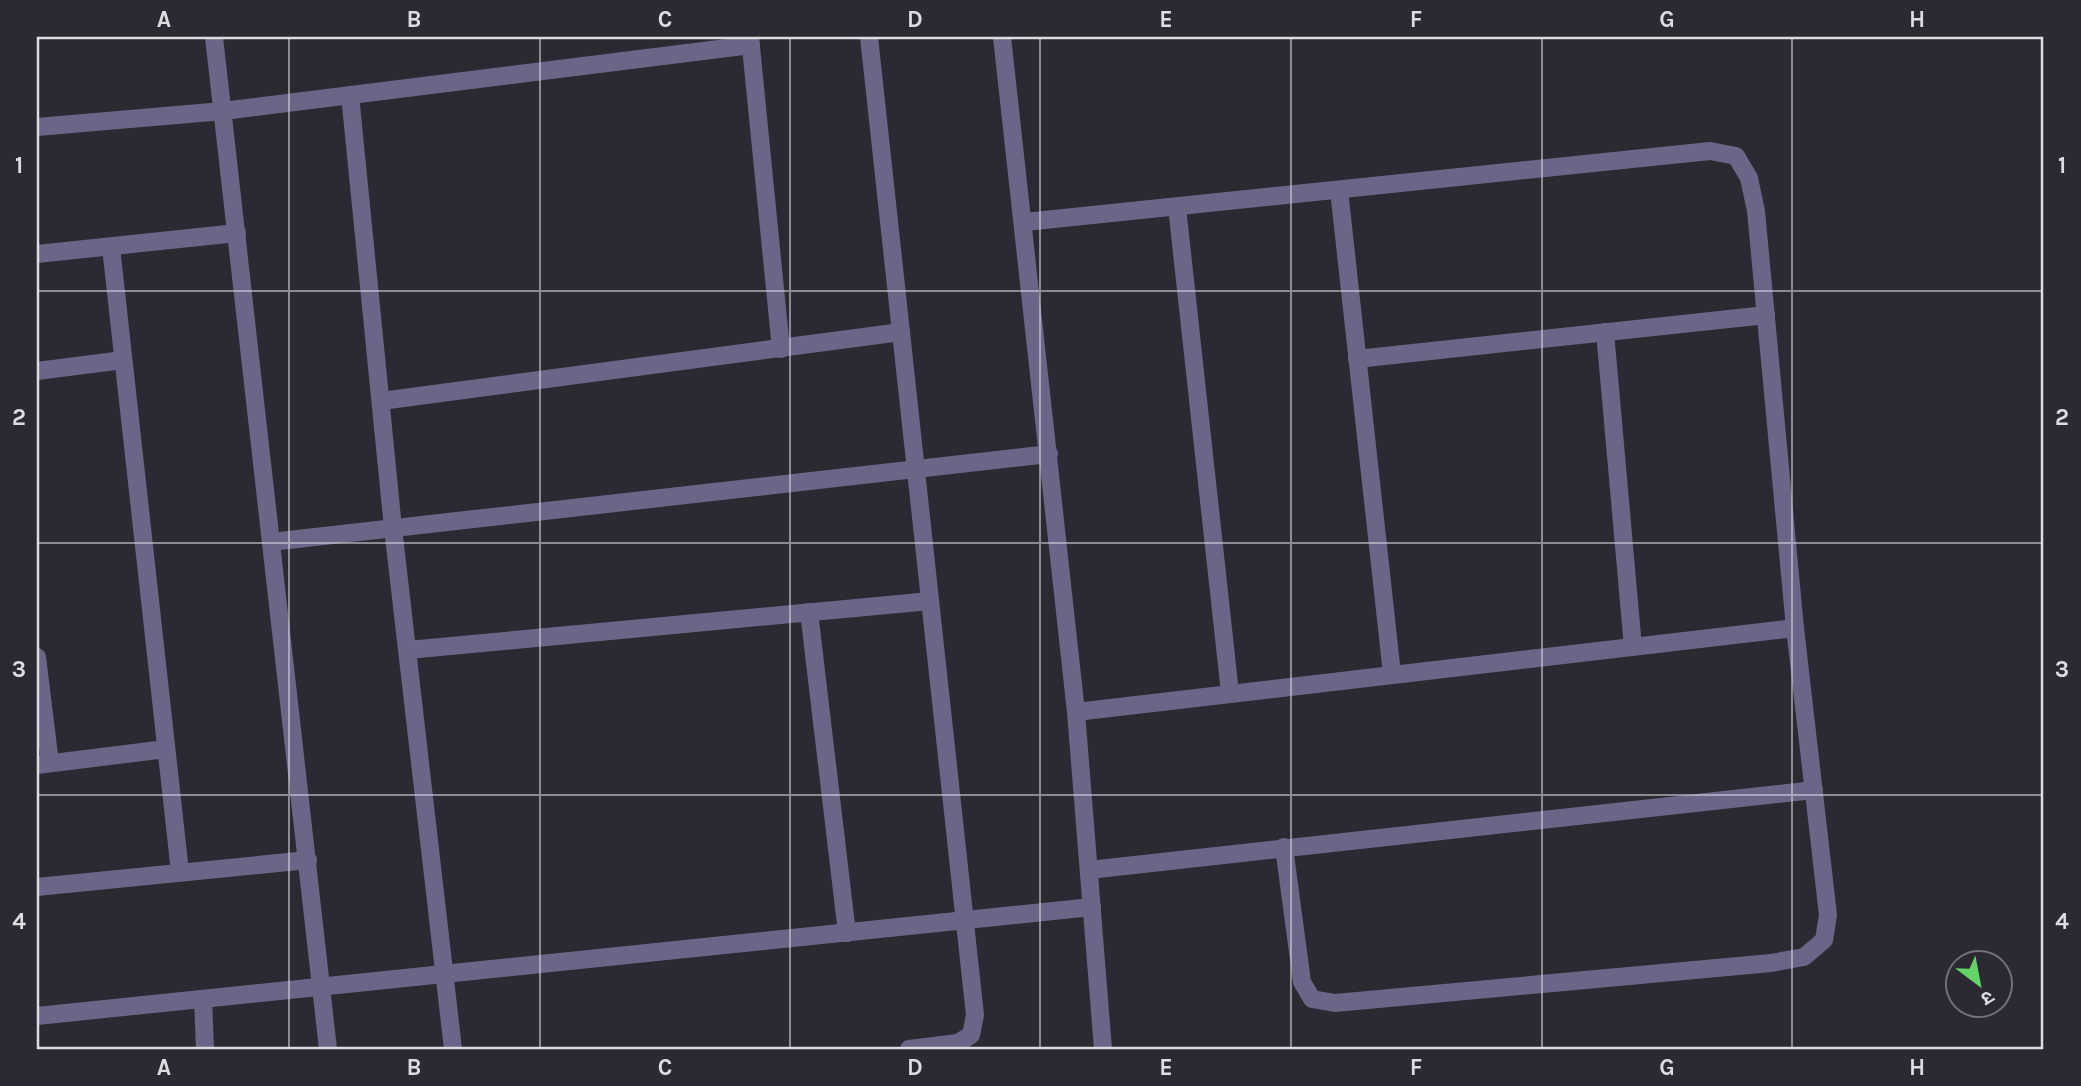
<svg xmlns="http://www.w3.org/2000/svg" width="2081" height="1086" viewBox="0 0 2081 1086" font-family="Karla,'Noto Sans Devanagari',sans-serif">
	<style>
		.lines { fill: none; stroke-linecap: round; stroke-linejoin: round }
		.minor { stroke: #6b6587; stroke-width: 18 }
		.grid { fill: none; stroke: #dddce1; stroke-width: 2; stroke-opacity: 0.55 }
		.neatline { fill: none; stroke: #dddce1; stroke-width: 2.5 }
		.grid-label { font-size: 23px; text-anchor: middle; font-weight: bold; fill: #dddce1 }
	</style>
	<rect width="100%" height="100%" fill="#2b2931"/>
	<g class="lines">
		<g class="minor">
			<polyline points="214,37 328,1049"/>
			<polyline points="750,37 781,349"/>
			<polyline points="869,37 975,1015 971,1035 958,1043 909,1049"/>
			<polyline points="1002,37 1076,712 1103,1049"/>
			<polyline points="350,95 393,528 453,1049"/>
			<polyline points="37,127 223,111 751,45"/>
			<polyline points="1339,190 1392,674"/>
			<polyline points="1177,207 1230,693"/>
			<polyline points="1025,222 1710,151 1736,156 1749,178 1756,211 1795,628 1828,915 1824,940 1804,957 1771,963 1335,1003 1312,999 1302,982 1284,847"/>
			<polyline points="111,247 180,872"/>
			<polyline points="37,254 237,233"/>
			<polyline points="1605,332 1633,647"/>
			<polyline points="1357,359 1766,315"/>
			<polyline points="37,371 123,360"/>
			<polyline points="381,401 901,332"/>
			<polyline points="271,542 1049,454"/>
			<polyline points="809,612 847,933"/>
			<polyline points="408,650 930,601"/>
			<polyline points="37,657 50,763"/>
			<polyline points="1076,712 1795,628"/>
			<polyline points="37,765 166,749"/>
			<polyline points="1089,870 1814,790"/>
			<polyline points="37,887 308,860"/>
			<polyline points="203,999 205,1049"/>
			<polyline points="37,1016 1092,907"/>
		</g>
	</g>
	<path class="grid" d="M289,37V1049M540,37V1049M790,37V1049M1040,37V1049M1291,37V1049M1542,37V1049M1792,37V1049M37,291H2044M37,543H2044M37,795H2044"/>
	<rect width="2081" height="1086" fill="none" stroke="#2b2931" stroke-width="77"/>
	<g transform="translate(1979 984) rotate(148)"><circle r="33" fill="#2b2931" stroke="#727177" stroke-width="2"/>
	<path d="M0-5L12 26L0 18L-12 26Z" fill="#64d468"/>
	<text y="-10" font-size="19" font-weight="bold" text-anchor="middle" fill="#dddce1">उ</text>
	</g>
	<rect x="38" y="38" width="2004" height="1010" class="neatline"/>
	<g class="grid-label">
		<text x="164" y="27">A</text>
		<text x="414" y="27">B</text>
		<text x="665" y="27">C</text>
		<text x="915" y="27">D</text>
		<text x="1166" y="27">E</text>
		<text x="1416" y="27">F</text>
		<text x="1667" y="27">G</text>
		<text x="1917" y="27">H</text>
		<text x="19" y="173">1</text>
		<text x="2062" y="173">1</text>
		<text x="19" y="425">2</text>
		<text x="2062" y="425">2</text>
		<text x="19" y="677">3</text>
		<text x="2062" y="677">3</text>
		<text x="19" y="929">4</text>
		<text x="2062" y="929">4</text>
		<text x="164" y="1075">A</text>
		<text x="414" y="1075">B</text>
		<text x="665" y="1075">C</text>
		<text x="915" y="1075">D</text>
		<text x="1166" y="1075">E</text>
		<text x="1416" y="1075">F</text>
		<text x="1667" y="1075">G</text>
		<text x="1917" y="1075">H</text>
	</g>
</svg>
